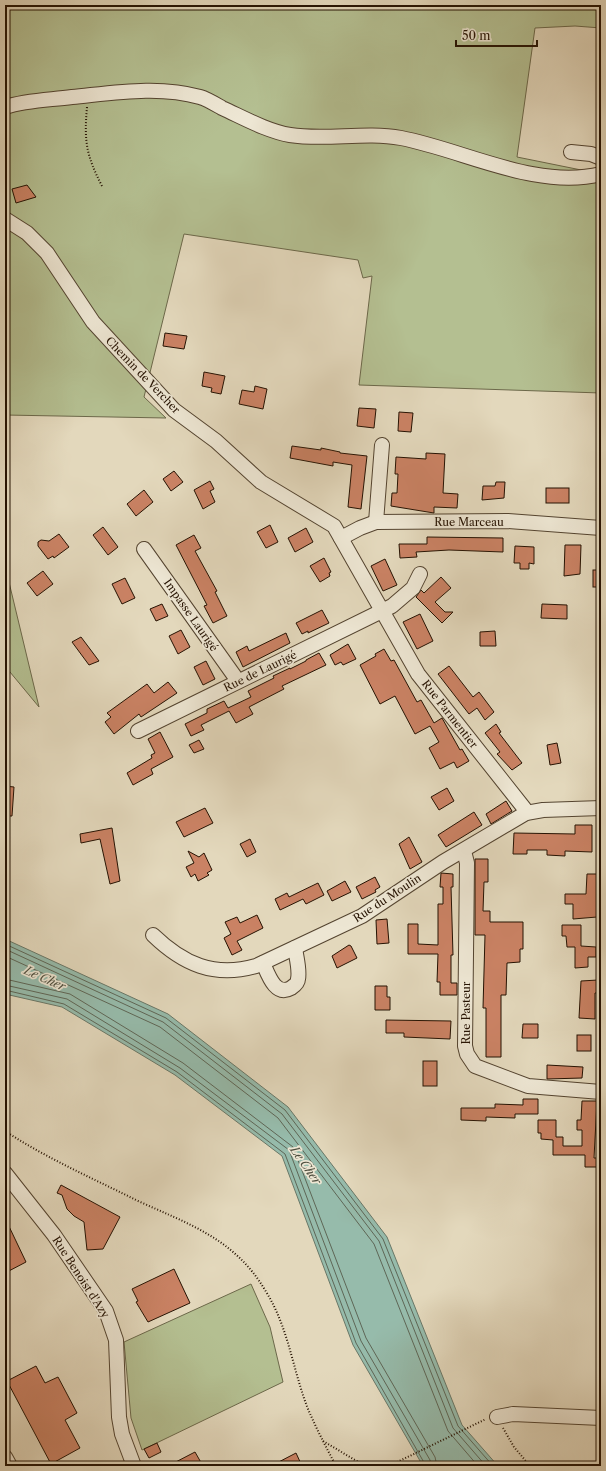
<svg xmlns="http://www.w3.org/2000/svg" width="606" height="1471" viewBox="0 0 606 1471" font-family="'Libre Caslon Text',serif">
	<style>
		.green { fill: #b4bf91; stroke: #6c684a }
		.water { fill: #96bbab; stroke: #697767 }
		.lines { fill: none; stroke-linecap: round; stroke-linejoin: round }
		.shore { stroke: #5e6656; stroke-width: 1 }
		.building { fill: #ca8264; stroke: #251202 }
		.minor-casing { stroke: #544430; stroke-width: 16 }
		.path { stroke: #251202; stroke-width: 2; stroke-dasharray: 1 2; stroke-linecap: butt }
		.minor { stroke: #ede6d3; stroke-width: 14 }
		.labels { text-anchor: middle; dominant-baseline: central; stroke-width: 3.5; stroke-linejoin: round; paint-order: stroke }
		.street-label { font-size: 11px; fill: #251202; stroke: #ede6d3 }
		.water-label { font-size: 12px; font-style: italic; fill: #4d4d3d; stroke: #ede6d3 }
	</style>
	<rect width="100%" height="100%" fill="#e3d8bc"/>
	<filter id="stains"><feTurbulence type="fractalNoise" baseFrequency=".005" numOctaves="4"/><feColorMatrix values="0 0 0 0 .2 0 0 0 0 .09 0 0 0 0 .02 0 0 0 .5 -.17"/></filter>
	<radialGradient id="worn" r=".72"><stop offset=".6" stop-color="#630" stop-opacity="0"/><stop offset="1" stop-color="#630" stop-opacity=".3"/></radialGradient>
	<g class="green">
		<polygon points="5,5 601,5 601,28 575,26 535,28 517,157 601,174 601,393 359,385 372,276 363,278 358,260 184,234 144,397 166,418 5,415"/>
		<polygon points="5,572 8,578 39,707 5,666"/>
		<polygon points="251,1284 270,1327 283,1382 142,1450 131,1418 124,1342"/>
	</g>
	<polygon class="water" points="5,939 168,1014 288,1107 387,1237 462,1425 498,1466 423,1466 353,1345 282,1156 175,1075 62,1007 5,994"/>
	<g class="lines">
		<g class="shore">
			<polyline points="5,944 166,1018 285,1110 383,1239 458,1426 493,1466"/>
			<polyline points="5,949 163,1022 282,1114 379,1241 453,1428 486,1466"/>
			<polyline points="5,956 160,1027 278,1118 374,1244 448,1431 478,1466"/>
			<polyline points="5,979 70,994 183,1063 293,1147 366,1338 435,1457 437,1466"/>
			<polyline points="5,985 67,999 180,1068 289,1150 361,1341 430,1460 431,1466"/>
			<polyline points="5,990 64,1004 177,1072 285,1154 356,1343 426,1466"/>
		</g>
	</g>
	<g class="building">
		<polygon points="27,185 36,197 16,203 12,189"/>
		<polygon points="165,333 187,336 184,349 163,346"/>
		<polygon points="204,372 225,376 221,394 211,392 212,388 202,386"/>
		<polygon points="255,386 267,389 263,409 239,404 242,390 254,392"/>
		<polygon points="359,408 376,409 374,428 357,426"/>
		<polygon points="399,412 413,413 411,432 398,431"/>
		<polygon points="292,446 321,450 321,448 340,452 340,453 367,456 361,509 348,507 352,465 333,462 333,466 290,458"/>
		<polygon points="426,453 445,454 443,493 458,494 457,508 434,507 434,513 391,506 392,493 397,493 398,474 395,474 396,457 426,459"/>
		<polygon points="174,471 183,482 171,491 163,479"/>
		<polygon points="210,481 214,489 210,491 215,502 203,509 194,490"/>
		<polygon points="496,482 505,482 504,498 482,500 483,486 495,486"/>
		<rect x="546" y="488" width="23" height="15"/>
		<polygon points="144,490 153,502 136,516 127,504"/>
		<polygon points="270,525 278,542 266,548 257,532"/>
		<polygon points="103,527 118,547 108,555 93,535"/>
		<polygon points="306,528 313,542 295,552 288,538"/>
		<polygon points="59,534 69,547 54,558 53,556 48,559 38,546 38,542 41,540 49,541"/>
		<polygon points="194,535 201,548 195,551 217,591 215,592 227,616 213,623 204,606 207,605 176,545"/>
		<polygon points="427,537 503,538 503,552 449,550 416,552 417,557 400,558 399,544 427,544"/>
		<polygon points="565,545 581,545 580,574 564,576"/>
		<polygon points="515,546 534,547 534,564 529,563 529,569 520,569 520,563 514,563"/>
		<polygon points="324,558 331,572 329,573 330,576 320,582 310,566"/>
		<polygon points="385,559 397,585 383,591 371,566"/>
		<rect x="593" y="570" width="8" height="17"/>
		<polygon points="43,571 53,584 37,596 27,583"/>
		<polygon points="441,577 451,588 435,602 445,612 453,612 442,623 416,597 421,590 424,593"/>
		<polygon points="125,578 135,598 122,604 112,584"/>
		<polygon points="162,604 168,616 156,621 150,609"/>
		<polygon points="542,604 567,605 567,619 541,618"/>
		<polygon points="322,610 329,623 308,633 308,631 302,634 296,623"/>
		<polygon points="420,614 433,641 417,649 403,622"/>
		<polygon points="181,630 190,647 178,654 169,636"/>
		<polygon points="495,631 496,646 480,646 480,632"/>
		<polygon points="286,633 290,643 243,667 236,652 247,646 249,651"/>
		<polygon points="81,637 99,661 89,665 72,642"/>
		<polygon points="348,644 356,659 343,665 341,662 335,665 330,655"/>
		<polygon points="384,649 391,661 394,660 417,702 421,700 434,723 442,718 460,750 462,749 469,761 457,768 454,762 440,769 429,748 439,742 430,726 415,734 395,696 380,704 360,665 376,656 375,654"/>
		<polygon points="319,653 326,665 282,686 284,689 249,707 253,714 236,723 229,711 201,725 204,730 191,736 185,724 207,713 207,709 224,701 228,708 251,697 248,691 274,678 273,676 290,668 290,669 306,661 306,660"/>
		<polygon points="206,661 215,679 203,685 194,667"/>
		<polygon points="449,666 473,697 479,692 494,712 485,720 477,708 469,714 438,674"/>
		<polygon points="168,682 177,693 141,717 139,714 114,734 105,722 111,717 107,713 147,684 154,693"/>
		<polygon points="496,724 501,732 499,733 522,763 512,770 497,754 500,752 485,733"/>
		<polygon points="160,732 173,757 151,769 153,774 133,785 127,773 152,758 151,755 155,753 148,739"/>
		<polygon points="199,740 204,749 194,753 189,745"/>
		<polygon points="557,743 561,763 550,765 547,745"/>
		<polygon points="5,786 14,787 12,816 5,816"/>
		<polygon points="447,788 454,801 439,810 431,797"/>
		<polygon points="506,801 512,811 491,824 486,814"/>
		<polygon points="205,808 213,823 184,837 176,822"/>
		<polygon points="474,812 482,825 446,847 438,835"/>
		<polygon points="575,825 592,825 592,852 565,851 565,856 547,855 547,850 527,850 527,854 513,854 514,833 575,834"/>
		<polygon points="112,828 120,881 110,884 100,839 81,843 80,834"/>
		<polygon points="409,837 422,862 410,869 399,844"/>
		<polygon points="250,839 256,852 247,857 240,844"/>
		<polygon points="188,851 199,857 204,853 212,870 207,873 209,875 198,881 195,874 191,877 186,867 194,863"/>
		<polygon points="475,859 488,859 488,882 484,882 483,911 490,911 490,922 523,922 523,949 520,949 520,962 507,963 506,995 501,995 501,1057 486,1057 486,1008 483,1008 485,935 475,935"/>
		<polygon points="441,873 453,874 453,887 451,887 453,955 451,955 451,983 457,983 457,995 440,995 440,982 437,982 438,954 408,954 408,924 418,924 418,944 438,945 438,904 443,904 443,887 440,887"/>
		<polygon points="587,874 598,874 597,917 573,919 573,904 565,904 565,894 586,894"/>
		<polygon points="375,877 380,887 375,890 376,892 362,899 356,887"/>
		<polygon points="345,881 351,892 332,901 327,891"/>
		<polygon points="318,883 324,895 306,904 303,899 280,910 275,899 287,893 289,897"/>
		<polygon points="257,915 263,928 237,941 242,950 232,955 224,938 231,934 225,922 237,917 240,923"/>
		<polygon points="387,919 389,943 377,944 376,920"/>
		<polygon points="562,925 581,925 581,946 596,947 596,957 588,957 588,967 575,968 575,947 567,947 566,936 562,936"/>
		<polygon points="349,945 351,946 357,958 337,968 332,956"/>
		<polygon points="598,980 598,993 595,993 595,1019 579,1018 581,981"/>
		<polygon points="375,986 387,986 387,997 390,997 390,1010 375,1010"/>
		<polygon points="386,1020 451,1021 450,1039 404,1037 404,1033 386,1033"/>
		<polygon points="523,1024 538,1024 538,1038 522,1038"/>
		<rect x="577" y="1035" width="14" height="16"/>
		<rect x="423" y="1061" width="14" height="25"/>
		<polygon points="547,1065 583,1067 582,1078 547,1079"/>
		<polygon points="523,1099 538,1099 538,1114 515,1114 515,1118 486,1117 486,1121 461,1120 461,1108 495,1108 495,1104 523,1105"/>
		<polygon points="582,1101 597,1101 594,1158 601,1158 601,1167 585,1167 585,1155 553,1155 553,1140 541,1139 541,1133 538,1133 538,1120 556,1120 556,1137 563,1137 563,1146 582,1146 582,1130 577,1130 577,1120 581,1120"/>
		<polygon points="61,1185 120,1217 103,1249 87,1250 84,1222 74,1216 67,1209 62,1195 57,1193"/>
		<polygon points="5,1218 26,1262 5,1273"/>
		<polygon points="174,1269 190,1303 148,1322 136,1302 138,1301 132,1289"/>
		<polygon points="36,1366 45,1383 58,1377 77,1413 65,1420 80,1448 51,1464 7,1381"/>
		<polygon points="157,1443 161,1452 149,1458 144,1449"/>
		<polygon points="195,1452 203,1466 168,1466"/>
		<polygon points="296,1453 302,1466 271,1466"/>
	</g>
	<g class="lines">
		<defs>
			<g id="minor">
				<path d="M5,107C27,100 49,100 72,97C113,93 159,85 200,97C207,99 215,104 222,108C244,118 267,131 290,135C327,141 364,131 401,138C464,150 536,190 601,174"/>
				<polyline points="571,152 591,154 601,158"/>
				<polyline points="5,219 27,233 47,253 93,322 174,410 216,441 261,482 334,526 418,674 524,808 526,813"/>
				<polyline points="376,522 382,445"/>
				<polyline points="341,538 360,528 376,522 508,521 601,528"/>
				<polyline points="144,549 238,681"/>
				<polyline points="138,731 392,606 413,588 420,574"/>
				<polyline points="464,851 467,863 465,1046 467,1054 475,1066 528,1086 601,1092"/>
				<path d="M153,935C183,964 214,978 256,966L362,916L443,862L526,813L543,810L601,808"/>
				<path d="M263,963C268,974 275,997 291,988C294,986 298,983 298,979C300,970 296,956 295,948"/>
				<polyline points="5,1173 54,1235 106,1311 116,1340 119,1417 122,1434 134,1466"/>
				<polyline points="497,1417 513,1414 601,1418"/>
				<polyline points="5,1457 10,1466"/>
			</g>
		</defs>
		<use href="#minor" class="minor-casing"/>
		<g class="path">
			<path d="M87,107C84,141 86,155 102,186"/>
			<path d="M5,1131C46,1158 92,1178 136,1200C188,1224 234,1238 265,1290C289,1328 292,1368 308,1409C316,1428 326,1447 336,1466"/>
			<polyline points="503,1428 514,1447 530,1466"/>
			<polyline points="323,1441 365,1466"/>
			<polyline points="389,1466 486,1419"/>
		</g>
		<use href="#minor" class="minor"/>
	</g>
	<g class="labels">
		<g class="street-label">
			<text transform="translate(143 375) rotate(46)">Chemin de Vercher</text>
			<text x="469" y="522">Rue Marceau</text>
			<text transform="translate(191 615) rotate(55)">Impasse Laurigé</text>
			<text transform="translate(260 671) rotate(-26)">Rue de Laurigé</text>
			<text transform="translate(450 714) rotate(52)">Rue Parmentier</text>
			<text transform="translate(387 898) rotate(-33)">Rue du Moulin</text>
			<text transform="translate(466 1013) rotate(-90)">Rue Pasteur</text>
			<text transform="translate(81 1277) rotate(57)">Rue Benoist d'Azy</text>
		</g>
		<g class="water-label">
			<text transform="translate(45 978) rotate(24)">Le Cher</text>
			<text transform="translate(306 1165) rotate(55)">Le Cher</text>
		</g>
	</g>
	<rect width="606" height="1471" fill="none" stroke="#e3d8bc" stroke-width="20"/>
	<rect x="6" y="6" width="594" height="1459" fill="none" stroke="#251202" stroke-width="2"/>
	<rect x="10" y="10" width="586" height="1451" fill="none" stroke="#251202"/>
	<path d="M456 40v6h81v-6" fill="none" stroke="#251202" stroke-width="2"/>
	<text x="462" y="40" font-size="12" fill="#251202" stroke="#ede6d3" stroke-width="3" paint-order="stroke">50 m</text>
	<rect width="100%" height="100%" filter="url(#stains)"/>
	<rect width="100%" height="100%" fill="url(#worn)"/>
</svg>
